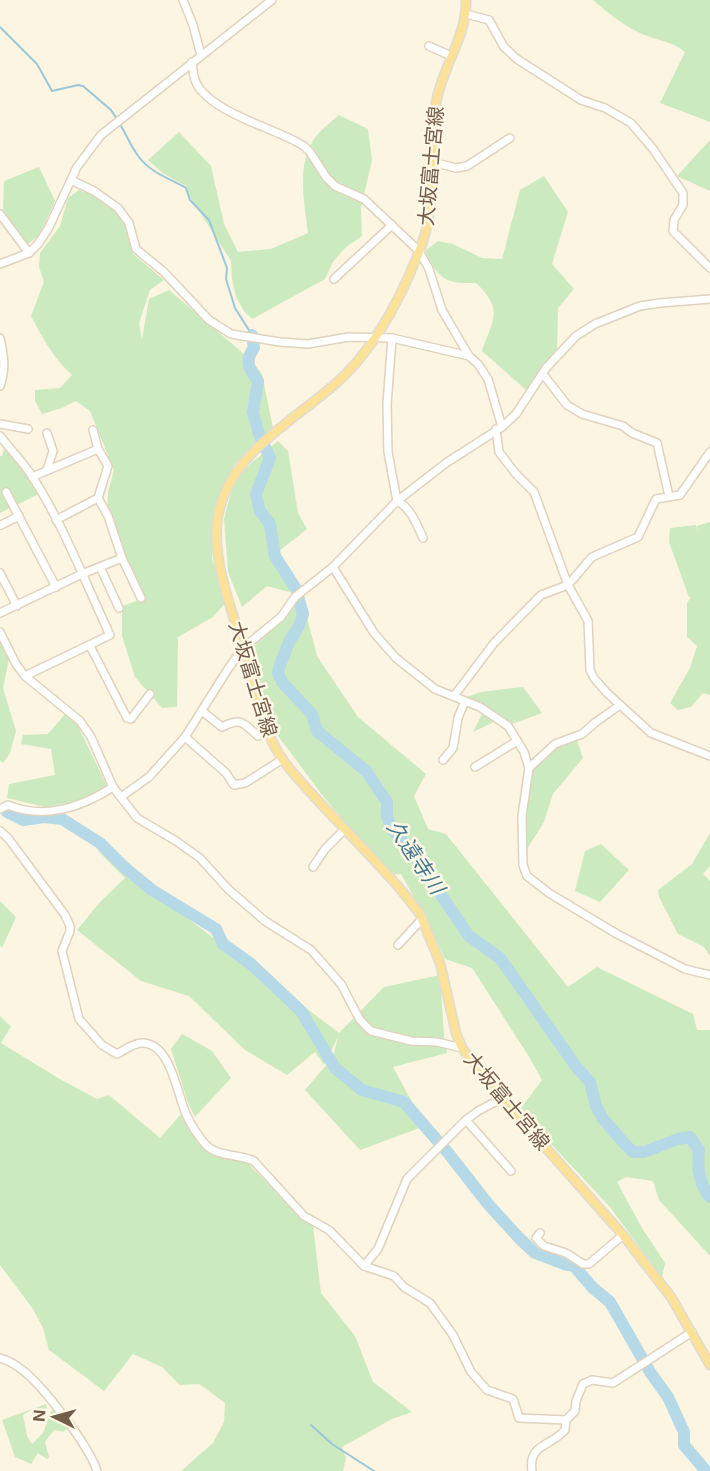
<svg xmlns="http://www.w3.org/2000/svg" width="710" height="1471" viewBox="0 0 710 1471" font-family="Inter,'Noto Sans JP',sans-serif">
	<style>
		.green { fill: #cceabf }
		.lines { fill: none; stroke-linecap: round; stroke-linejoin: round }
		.stream { stroke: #9bc7d8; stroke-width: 2 }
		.river { stroke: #b5d9e6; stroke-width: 12 }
		.minor-casing { stroke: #e0d2bd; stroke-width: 10 }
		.major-casing { stroke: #e0dbd7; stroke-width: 11 }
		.minor { stroke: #fff; stroke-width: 7 }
		.major { stroke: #fce298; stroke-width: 8 }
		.labels { text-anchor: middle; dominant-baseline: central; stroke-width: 5; stroke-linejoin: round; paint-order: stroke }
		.street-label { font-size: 20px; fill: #735c48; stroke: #fff8e7 }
		.water-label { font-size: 21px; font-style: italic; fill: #44798e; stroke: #fff8e7 }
	</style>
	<rect width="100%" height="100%" fill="#fcf5e1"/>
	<g class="green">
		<path d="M593,0H710V122L660,103L685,52C674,42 663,42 650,37C629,30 609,14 593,0Z"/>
		<path d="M339,115L368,129L372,160L361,208L362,236L345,248L333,262L325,279L252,319L244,311L236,297L232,279L231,261L190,197L186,186L164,174L148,160L179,132L211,166L224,224L238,252L271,249L308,233C304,200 295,161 318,134C324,127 332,121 339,115Z"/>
		<polygon points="710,140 710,191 677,176"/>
		<polygon points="39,167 55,201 40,234 28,244 3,212 4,181"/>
		<path d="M544,176L568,212L552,264L574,289L558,308L557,354L526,390L482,351C493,319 504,310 476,283C444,284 439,279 425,251L438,241L453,244L482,258L502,259L520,190Z"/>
		<path d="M79,190L93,195L117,210L125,221L132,253L164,280L150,290L139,323L142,339L149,299L169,290L251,360L262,374L273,428L234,465L219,501L212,532V559L225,603L213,617L178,637L177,707L162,708L135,677L122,636V606L142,599L107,509L108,492L114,470L90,411L76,401L62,408L42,414L35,401V390L60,388L72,375C52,356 44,340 31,316L44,282L39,267L40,253L60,226L68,198Z"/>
		<polygon points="278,441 288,451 298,513 307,529 278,552 298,582 289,592 267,586 242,607 228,572 224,519 229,499 235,481 250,464"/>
		<polygon points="6,448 29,473 39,494 0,513 0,456 2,456 4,449"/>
		<polygon points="710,522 710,695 703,693 691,707 678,710 670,703 690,668 697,646 687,637 687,603 691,597 689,597 669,542 670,528 696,525 698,532 697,526"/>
		<polygon points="302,598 317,656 358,717 426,774 414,796 428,829 446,834 568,987 597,967 693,1014 697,1030 710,1030 710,1256 659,1200 653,1181 626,1177 617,1182 642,1228 665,1263 662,1278 610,1207 550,1143 521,1108 542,1080 528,1055 472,968 445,959 429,924 401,874 391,875 326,800 269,724 252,663 251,649 290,612"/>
		<polygon points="0,641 9,659 3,688 16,731 10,753 3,763 0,761"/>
		<polygon points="523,687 542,713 509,725 500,719 473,732 484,710 461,699 481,692"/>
		<polygon points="66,713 78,726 107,786 83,800 45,807 7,798 9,784 55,775 51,749 21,744 23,735 48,734"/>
		<polygon points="577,740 583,758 553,794 544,822 527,849 522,816 529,770 555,744"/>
		<polygon points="710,833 710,866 703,874 710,881 710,956 704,947 678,934 659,897 658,890 692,864"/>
		<polygon points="601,844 629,870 600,902 575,891 585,851"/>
		<polygon points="96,849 339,1033 384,987 440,975 444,1035 447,1053 393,1067 425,1126 360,1150 305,1090 333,1057 338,1037 324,1065 315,1052 287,1075 245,1050 189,996 141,981 77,930 100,902 125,878"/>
		<polygon points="0,901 16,917 2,948 0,945"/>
		<polygon points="0,1016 11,1027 1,1043 58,1078 97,1099 109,1095 160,1138 182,1113 201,1145 213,1155 248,1163 296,1213 313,1225 321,1293 355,1336 373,1382 412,1412 392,1419 342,1447 346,1458 343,1471 181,1471 213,1443 224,1422 225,1403 199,1384 180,1385 162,1367 133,1354 104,1391 49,1350 43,1328 33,1309 0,1265"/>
		<polygon points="182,1034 212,1051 231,1078 195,1117 188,1103 171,1049"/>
		<polygon points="46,1404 47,1410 31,1410 23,1415 27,1436 32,1444 43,1433 51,1411 54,1410 68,1427 64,1432 54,1430 45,1442 49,1457 47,1459 38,1453 31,1464 15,1457 2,1420"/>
	</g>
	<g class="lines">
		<g class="stream">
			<polyline points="0,27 37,64 52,91 78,85 83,86 111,110 117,119"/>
			<path d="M120,124C126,134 131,147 139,157C151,173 169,178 186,188L190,200L209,220L227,268L226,279L235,308L252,335"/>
			<polyline points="311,1425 332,1444 374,1471"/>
		</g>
		<g class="river">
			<path d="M252,335L254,348C244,361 249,369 258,381L253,412L259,434L270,458L256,494L260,511L270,524L275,556L296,589L303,614L299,626L289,642L280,665L278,673L282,682L312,714L317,731L366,771L387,802V817L393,830L418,861L469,936L500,958L575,1065L590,1082L596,1106L603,1119L623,1142L633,1152H644L678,1139L690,1137L699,1150C697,1167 699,1184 710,1197"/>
			<polyline points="7,812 23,820 44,817 62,819 100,843 124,867 152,890 216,929 223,944 251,964 301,1011 335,1068 362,1090 404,1102 449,1154 488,1204 519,1238 535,1253 564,1264 574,1266 593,1288 610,1302 650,1372 668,1397 684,1432 684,1445 706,1471"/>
		</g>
		<defs>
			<g id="minor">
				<polyline points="183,0 193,25 201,55"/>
				<polyline points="466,14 489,20 504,47 517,59 581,100 605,108 631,123 653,149 683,193 683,205 674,220 673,231 710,268"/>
				<polyline points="429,46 451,56"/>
				<path d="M192,62C193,72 194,82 200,89C221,116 275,128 304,146L310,152L326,177L335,186L364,199L419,251L429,269L442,310L469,356L478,364L488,379L502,427"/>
				<polyline points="432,162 456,168 467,166 510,138"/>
				<polyline points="71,180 94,191 118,208 129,223 136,249 164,272 209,320 231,334 280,342 308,344 349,337 392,338 469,356"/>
				<polyline points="0,214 29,253"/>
				<polyline points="0,264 29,253 38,244 48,229 77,167 101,135 272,0"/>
				<polyline points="334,279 392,225"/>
				<path d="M0,338C4,356 6,369 0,386"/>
				<path d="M392,338L387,404L388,452L397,501C411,508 417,525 423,538"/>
				<polyline points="543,374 567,405 582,414 623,426 632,433 657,443 669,496"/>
				<polyline points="0,424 28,429"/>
				<polyline points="496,429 499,452 516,474 534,492 568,585 588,621 590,670 594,678 606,692 651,733 710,756"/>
				<polyline points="93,430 98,449 108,466 98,498 108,516 122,558 141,598"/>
				<path d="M0,436C10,449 23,462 32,476C64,526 85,582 110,635L25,676"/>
				<polyline points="47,470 53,451 47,433"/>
				<polyline points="32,477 98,449"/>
				<polyline points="6,492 56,587"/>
				<polyline points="56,520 98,498"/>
				<polyline points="1,525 19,516"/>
				<polyline points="100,567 119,608"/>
				<polyline points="333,567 374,633 396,658 435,689 480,707 508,726 524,752 529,768 522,816 523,865 527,876 549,893 617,934 685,969 710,975"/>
				<polyline points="0,573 17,606"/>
				<polyline points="0,613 82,574 122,558"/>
				<polyline points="0,632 16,664 25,676 80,721 91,737 113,787 137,818 176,841 200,858 228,889 265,921 311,950 341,984 360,1020 371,1031 411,1041 437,1042 462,1048"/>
				<polyline points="90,646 127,718 131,719 150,694"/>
				<polyline points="454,696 494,643 541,595 568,585 592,557 638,537 656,499 680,495 710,452"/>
				<path d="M202,711L222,727C242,717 243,723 258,736"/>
				<polyline points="185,737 226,773 234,785 245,783 283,759"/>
				<polyline points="443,760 453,748 458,718 465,701"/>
				<polyline points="475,767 517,741"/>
				<polyline points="529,768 555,744 582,734 596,722 620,705"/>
				<polyline points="121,797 149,777 185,737 228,669 243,648 281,617 295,597 333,567 397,501 446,463 502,427 516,414 546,368 576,336 595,324 640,306 660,303 710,299"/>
				<path d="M0,809L8,805C44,820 82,807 113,787"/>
				<path d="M0,831L8,838L65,915L70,926V931L62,951L79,1019L102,1045L117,1054C125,1050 133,1043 142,1043C171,1043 177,1094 186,1114C191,1125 198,1136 206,1145C218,1157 239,1154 254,1161L304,1216L329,1230L364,1266L394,1276L404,1287L430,1303L453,1335L471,1372L487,1390L513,1399L519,1418L566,1420"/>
				<polyline points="313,867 325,849 345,829"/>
				<polyline points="398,945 422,919"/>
				<polyline points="466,1120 511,1171"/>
				<polyline points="540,1233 536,1238 544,1246 566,1253 583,1264 589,1264 623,1235"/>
				<polyline points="364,1266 378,1249 407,1179 466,1120 478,1111 503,1098"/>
				<path d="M0,1358C7,1360 15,1364 21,1369C42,1384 89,1446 97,1471"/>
				<path d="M532,1471C528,1444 550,1447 565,1430L566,1420L575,1411L576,1401L583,1384L592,1380L613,1383L692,1332"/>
			</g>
			<path id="major" d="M466,0C467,37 442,67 436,103C427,153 439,204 419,252C400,300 374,351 334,385C305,410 263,437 240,467C228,483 219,503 217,524C213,567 235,618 247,660C256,692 262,729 281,757C292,774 308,789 321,804C348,833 376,861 402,891L420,914L440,963L456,1033L462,1048L523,1122L623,1235L650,1270L671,1297L710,1365"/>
		</defs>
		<use href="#minor" class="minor-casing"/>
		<use href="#major" class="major-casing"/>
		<use href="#minor" class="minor"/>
		<use href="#major" class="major"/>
	</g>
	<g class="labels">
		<g class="street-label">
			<text transform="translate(431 166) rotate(-85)">大坂富士宮線</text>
			<text transform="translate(253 679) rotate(73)">大坂富士宮線</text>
			<text transform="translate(507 1101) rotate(50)">大坂富士宮線</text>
		</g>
		<g class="water-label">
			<text transform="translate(416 857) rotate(56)">久遠寺川</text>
		</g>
	</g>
	<g transform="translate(54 1417) rotate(275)" stroke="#fff8e7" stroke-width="4.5" paint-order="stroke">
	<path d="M0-4.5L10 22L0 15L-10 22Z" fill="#735c48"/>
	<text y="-9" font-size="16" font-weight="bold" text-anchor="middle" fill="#735c48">N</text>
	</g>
</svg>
